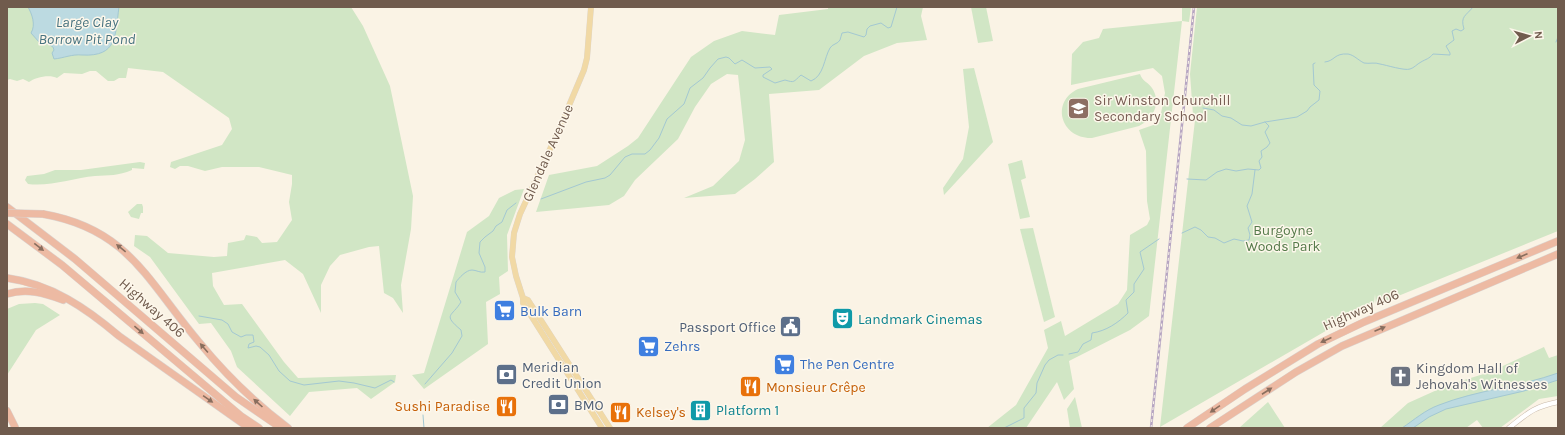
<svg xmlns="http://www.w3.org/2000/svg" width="1565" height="435" viewBox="0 0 1565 435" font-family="Karla,sans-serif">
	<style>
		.green { fill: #d1e6c5 }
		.water { fill: #bcdae1; stroke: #a3c8d2 }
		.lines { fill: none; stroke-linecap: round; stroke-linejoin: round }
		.stream { stroke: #a3c8d2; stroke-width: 1 }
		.minor-casing { stroke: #cabbad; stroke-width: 5.5 }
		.major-casing { stroke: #dad4d1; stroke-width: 6 }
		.highway-casing { stroke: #dad4d1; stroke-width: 8 }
		.minor { stroke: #fff; stroke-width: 4.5 }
		.major { stroke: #f1d9a5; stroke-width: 5.5 }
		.highway { stroke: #edbaa3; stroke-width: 7 }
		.rail-casing { stroke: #b6a5c2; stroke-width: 2.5 }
		.rail { stroke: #fdf7eb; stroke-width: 1; stroke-dasharray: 3; stroke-linecap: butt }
		.highway-bridge-casing { stroke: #dad4d1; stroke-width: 8; stroke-linecap: butt }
		.highway-bridge { stroke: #edbaa3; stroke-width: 7 }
		.oneway { fill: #896e5e }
		.labels { text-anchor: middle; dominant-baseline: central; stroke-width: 3; stroke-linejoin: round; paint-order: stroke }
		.education-label { font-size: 14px; fill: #785e54; stroke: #fdf7eb; text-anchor: start }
		.street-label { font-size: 14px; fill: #705b4d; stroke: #fdf7eb }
		.park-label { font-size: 14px; fill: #557a4a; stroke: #fdf7eb }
		.shop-label { font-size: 14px; fill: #366cbe; stroke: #fdf7eb; text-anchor: start }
		.culture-label { font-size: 14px; fill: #0d838f; stroke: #fdf7eb; text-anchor: start }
		.service-label { font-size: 14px; fill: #4e5e75; stroke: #fdf7eb; text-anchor: start }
		.worship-label { font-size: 14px; fill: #5b616d; stroke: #fdf7eb; text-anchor: start }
		.food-label { font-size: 14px; fill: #c56008; stroke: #fdf7eb; text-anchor: start }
		.water-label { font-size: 15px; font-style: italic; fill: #497481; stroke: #fdf7eb }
	</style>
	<rect width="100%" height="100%" fill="#faf3e5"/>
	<g class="green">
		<path d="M7,7H351L363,26L390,86L413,196L411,229L401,285L403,313L393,298L384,293L379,246L369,247L340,255L330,266L321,285V313L303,274L285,260L212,273L213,286L224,305L242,304L284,362L298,378L396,375L395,382L371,399L357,388L309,392L290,416L237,367L231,351L211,323L199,324L150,257L134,246L135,235L147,236L168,253L214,257L227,256L228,243L244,240L246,235L257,237L262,243L277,242L292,220L289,202L292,184V175L259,167H222L205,171L188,166H180L175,169L170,167L171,162L222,145L232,129L229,118L163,72L128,68L126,78H119L114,81H108L96,71H90L82,74L64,73L57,78C50,74 35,77 29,82L23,79L17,81L10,79L7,80Z"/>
		<polygon points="828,7 923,7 921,16 927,40 897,43 864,56 819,90 769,94 774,162 755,179 735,194 684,198 713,186 739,161 745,140 738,75 727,74 711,84 695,107 678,139 635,180 624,196 609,205 536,212 549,175 597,166 628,146 638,138 691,57 714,41 742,31 775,35 779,15 828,9"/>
		<polygon points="971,7 986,7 993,41 978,43"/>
		<polygon points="1182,7 1191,7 1189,22 1182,21 1149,316 1130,330 1069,361 1074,389 1064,400 1057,382 1026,428 987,428 1016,405 1048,348 1044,330 1061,321 1065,336 1118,304 1127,290 1130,235 1147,225 1150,219 1147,201 1146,151 1139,130 1159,123 1165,93 1162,76 1153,68 1071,85 1072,54 1083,42 1099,38 1103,29 1182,21"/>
		<polygon points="1197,7 1558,7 1558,231 1376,305 1375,294 1374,303 1160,427 1195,120 1193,115 1190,74"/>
		<polygon points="974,68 993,142 944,195 943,188 963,159 969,127 963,69"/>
		<path d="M1140,74C1142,81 1148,82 1152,88C1162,103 1153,119 1139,126L1092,138C1061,139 1050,102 1078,89Z"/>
		<polygon points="1022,160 1026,178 1021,180 1030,217 1020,219 1008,164"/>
		<path d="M140,162L145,163L144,169L132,168V170C118,176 109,175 95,176C74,178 49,187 28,184L25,180L27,176L44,174L55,170H81Z"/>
		<polygon points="524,189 507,235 508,271 499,277 500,294 486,302 488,344 424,389 412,375 424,373 467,232 489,216 499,198 515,190"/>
		<polygon points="137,204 142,204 143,207 143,213 141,213 139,219 131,217 128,212"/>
		<polygon points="1033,228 1055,317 1044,322 1020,229"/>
		<polygon points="35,303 43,304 60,315 36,330 7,375 7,309 19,304"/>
		<polygon points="1544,347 1549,358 1558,355 1558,396 1539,399 1500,428 1483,428 1477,420 1466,428 1380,428 1408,403 1448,385 1490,372"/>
		<polygon points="1075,397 1082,428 1070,428 1067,409"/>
		<polygon points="1268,402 1285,428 1239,428"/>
	</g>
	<g class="water">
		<path d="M28,7H119C115,35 118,57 82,55C72,54 64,58 54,59L52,53L54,50L53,47L48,44L39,42L31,33C36,25 32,14 28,7Z"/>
		<path d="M1558,373V380L1524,391L1446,409L1429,417L1413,428H1402C1414,420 1425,410 1439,405C1477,390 1519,387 1558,373Z"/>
	</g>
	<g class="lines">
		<g class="stream">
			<polyline points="1556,42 1558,37"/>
			<path d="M1325,62C1335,61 1334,53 1348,54C1354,55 1358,60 1364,63C1369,64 1375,62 1380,64C1386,65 1405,71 1410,69C1414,68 1417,64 1421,62C1426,59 1429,59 1433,54L1450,55V53L1446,46L1454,40L1452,31L1456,29L1461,31L1464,29C1460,16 1466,16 1473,7"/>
			<polyline points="1203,108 1214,110 1222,116 1231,118 1242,125 1251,126 1265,122 1297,117 1307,111 1310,107 1319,100 1320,91 1314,85 1313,64 1315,63"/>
			<polyline points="1187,179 1206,180 1217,172 1226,169 1236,171 1248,169 1259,170 1261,168 1259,161 1262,157 1261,151 1267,147 1270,143 1265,132 1269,126 1265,122"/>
			<path d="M541,199L586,182L605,178L610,175L625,157L632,154H645L650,150L659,138L667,119L684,104L690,88L703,78L710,68L718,59L726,57L729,58L735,64L742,60L755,68L770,67L772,69L763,75V77L775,83L785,80C795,83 793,82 801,75L811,81C824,76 824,58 830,48C832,44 838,44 840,40C841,38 841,35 842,33L848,32L864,37L866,35L867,29L870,26L881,23L888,28L891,27L897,7"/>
			<polyline points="1182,233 1195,227 1201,230 1208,237 1215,238 1224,243 1234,239 1243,241 1249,240 1250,235 1248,228 1252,222 1247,206 1252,194 1255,170"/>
			<polyline points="199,316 222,320 228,324 232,332 241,337 246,335 253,335 254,342 249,344 248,348 256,346 260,347 269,355 279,371 290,381 304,385 339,381 354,383 375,388 391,380 394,382"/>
			<path d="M1069,354L1078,352L1083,344L1091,340L1092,333C1106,331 1118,323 1128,313L1126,300L1134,292V284L1144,269L1140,252L1159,239"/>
			<path d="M425,384L452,353L462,336L461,330C442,314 452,317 461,302L455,292L456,282C459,278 466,270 472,270C476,270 480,273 485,272V267L479,253L480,242L485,237L493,231L496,226L502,222L507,210L516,203"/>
			<polyline points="423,415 424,428"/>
			<polyline points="1004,428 1024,418 1024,408 1036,393 1037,383 1045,365 1049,360 1058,355 1063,355"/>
		</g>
		<defs>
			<path id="minor" d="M1509,428C1528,413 1533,407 1558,402"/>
			<g id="major">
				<polyline points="591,7 587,58 584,70 557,134 520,214 514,233 512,257 516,276 523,298 523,303 602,428"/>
				<polyline points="523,298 528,300 610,428"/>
			</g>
			<g id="highway">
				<polyline points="7,207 75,259 236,397 281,428"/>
				<path d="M43,214C129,229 148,282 199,342C225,374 255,403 288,428"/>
				<polyline points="7,224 62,265 241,416 259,428"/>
				<path d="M7,278C51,284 86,308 119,336L249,428"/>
				<path d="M7,294C27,288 44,293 63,300"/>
				<polyline points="7,411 15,427"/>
				<polyline points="1187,428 1245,389 1318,344 1364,322 1558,241"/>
				<polyline points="1210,428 1296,372 1342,346 1558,254"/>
			</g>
		</defs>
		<use href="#minor" class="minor-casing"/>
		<use href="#major" class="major-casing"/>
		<use href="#highway" class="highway-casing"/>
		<use href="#minor" class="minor"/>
		<use href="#major" class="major"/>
		<use href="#highway" class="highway"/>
		<defs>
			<polyline id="rail" points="1151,428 1194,7"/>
		</defs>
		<use href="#rail" class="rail-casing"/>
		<use href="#rail" class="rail"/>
		<defs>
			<polyline id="highway-bridge" points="7,213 43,214"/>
		</defs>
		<use href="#highway-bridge" class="highway-bridge-casing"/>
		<use href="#highway-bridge" class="highway-bridge"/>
	</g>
	<defs><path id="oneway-solid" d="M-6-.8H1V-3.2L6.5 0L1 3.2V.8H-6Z"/></defs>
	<g class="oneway">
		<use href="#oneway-solid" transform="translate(39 247) rotate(38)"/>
		<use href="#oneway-solid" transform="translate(121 248) rotate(-141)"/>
		<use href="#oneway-solid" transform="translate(1522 256) rotate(157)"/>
		<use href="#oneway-solid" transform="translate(1380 329) rotate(-23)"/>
		<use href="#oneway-solid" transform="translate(139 330) rotate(40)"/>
		<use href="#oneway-solid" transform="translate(1326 340) rotate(155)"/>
		<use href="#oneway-solid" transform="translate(204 348) rotate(-131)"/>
		<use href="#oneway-solid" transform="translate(1267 391) rotate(-33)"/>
		<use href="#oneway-solid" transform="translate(208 399) rotate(35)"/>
		<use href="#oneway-solid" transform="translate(258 403) rotate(-138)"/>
		<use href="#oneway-solid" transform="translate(1215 409) rotate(146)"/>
	</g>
	<defs>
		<symbol id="school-square" viewBox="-11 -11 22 22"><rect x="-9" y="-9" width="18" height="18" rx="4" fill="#8d6e63" stroke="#fdf7eb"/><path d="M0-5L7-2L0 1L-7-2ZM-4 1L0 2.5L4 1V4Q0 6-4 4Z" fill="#fff"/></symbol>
		<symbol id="supermarket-square" viewBox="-11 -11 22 22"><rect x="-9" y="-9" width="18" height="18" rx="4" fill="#3f7fe0" stroke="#fdf7eb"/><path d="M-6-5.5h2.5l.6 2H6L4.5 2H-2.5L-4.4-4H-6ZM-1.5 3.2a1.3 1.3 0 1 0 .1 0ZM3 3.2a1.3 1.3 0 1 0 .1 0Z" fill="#fff"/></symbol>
		<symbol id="theatre-square" viewBox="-11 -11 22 22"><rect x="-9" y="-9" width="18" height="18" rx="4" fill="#0f9aa8" stroke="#fdf7eb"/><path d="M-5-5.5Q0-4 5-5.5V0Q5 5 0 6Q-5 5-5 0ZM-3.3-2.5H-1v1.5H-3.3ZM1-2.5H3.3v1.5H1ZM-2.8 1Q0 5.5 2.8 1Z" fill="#fff"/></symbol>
		<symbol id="civic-square" viewBox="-11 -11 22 22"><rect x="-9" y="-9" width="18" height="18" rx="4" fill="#5c6f8a" stroke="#fdf7eb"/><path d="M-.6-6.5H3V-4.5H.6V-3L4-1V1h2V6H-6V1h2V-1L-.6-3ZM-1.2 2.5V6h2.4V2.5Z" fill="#fff"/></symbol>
		<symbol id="bank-square" viewBox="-11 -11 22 22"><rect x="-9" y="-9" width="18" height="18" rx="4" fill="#5c6f8a" stroke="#fdf7eb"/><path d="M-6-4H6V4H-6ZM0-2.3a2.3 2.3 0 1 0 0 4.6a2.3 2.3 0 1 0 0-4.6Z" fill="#fff"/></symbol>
		<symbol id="church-square" viewBox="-11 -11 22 22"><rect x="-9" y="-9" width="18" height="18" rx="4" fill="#6b7280" stroke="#fdf7eb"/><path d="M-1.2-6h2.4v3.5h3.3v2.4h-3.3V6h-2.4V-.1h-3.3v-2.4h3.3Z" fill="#fff"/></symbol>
		<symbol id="restaurant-square" viewBox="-11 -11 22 22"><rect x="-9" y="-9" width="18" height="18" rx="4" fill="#e8710a" stroke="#fdf7eb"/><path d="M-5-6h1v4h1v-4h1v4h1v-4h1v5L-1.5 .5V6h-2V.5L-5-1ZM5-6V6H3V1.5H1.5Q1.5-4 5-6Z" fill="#fff"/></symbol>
		<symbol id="building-square" viewBox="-11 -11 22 22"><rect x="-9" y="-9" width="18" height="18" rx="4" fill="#0f9aa8" stroke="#fdf7eb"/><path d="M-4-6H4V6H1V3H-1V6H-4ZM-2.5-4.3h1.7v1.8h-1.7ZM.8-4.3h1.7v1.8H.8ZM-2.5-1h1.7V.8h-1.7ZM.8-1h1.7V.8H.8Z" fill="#fff"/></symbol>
	</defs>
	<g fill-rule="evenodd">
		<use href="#school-square" x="1066" y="96" width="25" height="25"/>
		<use href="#supermarket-square" x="492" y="298" width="25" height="25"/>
		<use href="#theatre-square" x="830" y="306" width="25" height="25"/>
		<use href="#civic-square" x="778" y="314" width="25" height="25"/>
		<use href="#supermarket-square" x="636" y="334" width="25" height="25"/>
		<use href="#supermarket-square" x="772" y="352" width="25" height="25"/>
		<use href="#bank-square" x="494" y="362" width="25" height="25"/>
		<use href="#church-square" x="1388" y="364" width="25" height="25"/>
		<use href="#restaurant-square" x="738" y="374" width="25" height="25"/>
		<use href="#bank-square" x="546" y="392" width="25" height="25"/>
		<use href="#restaurant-square" x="494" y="394" width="25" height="25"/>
		<use href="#building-square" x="688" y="398" width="25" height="25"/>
		<use href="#restaurant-square" x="608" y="400" width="25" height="25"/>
	</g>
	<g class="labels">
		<g class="education-label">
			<text x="1094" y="100">Sir Winston Churchill<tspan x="1094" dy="16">Secondary School</tspan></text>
		</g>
		<g class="street-label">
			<text transform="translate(548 153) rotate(-66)">Glendale Avenue</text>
			<text transform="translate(152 308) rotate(41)">Highway 406</text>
			<text transform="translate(1361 310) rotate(-24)">Highway 406</text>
		</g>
		<g class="park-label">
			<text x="1283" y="230">Burgoyne<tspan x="1283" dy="16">Woods Park</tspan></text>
		</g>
		<g class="shop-label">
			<text x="520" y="311">Bulk Barn</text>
			<text x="664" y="346">Zehrs</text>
			<text x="800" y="364">The Pen Centre</text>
		</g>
		<g class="culture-label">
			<text x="858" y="319">Landmark Cinemas</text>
			<text x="716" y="410">Platform 1</text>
		</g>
		<g class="service-label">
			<text x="776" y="327" text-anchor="end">Passport Office</text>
			<text x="522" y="367">Meridian<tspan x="522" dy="16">Credit Union</tspan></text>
			<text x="574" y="405">BMO</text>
		</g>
		<g class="worship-label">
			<text x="1416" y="368">Kingdom Hall of<tspan x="1416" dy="16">Jehovah's Witnesses</tspan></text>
		</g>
		<g class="food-label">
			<text x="766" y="387">Monsieur Crêpe</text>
			<text x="490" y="406" text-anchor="end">Sushi Paradise</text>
			<text x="636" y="412">Kelsey's</text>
		</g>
		<g class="water-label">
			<text x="87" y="22">Large Clay<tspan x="87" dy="17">Borrow Pit Pond</tspan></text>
		</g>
	</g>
	<rect width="1565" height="435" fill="none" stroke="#705b4d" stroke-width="16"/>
	<g transform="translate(1529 36) rotate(84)" stroke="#fdf7eb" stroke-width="3" paint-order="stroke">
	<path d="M0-3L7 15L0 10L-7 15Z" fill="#705b4d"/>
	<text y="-6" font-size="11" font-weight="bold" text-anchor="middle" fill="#705b4d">N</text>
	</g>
</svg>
